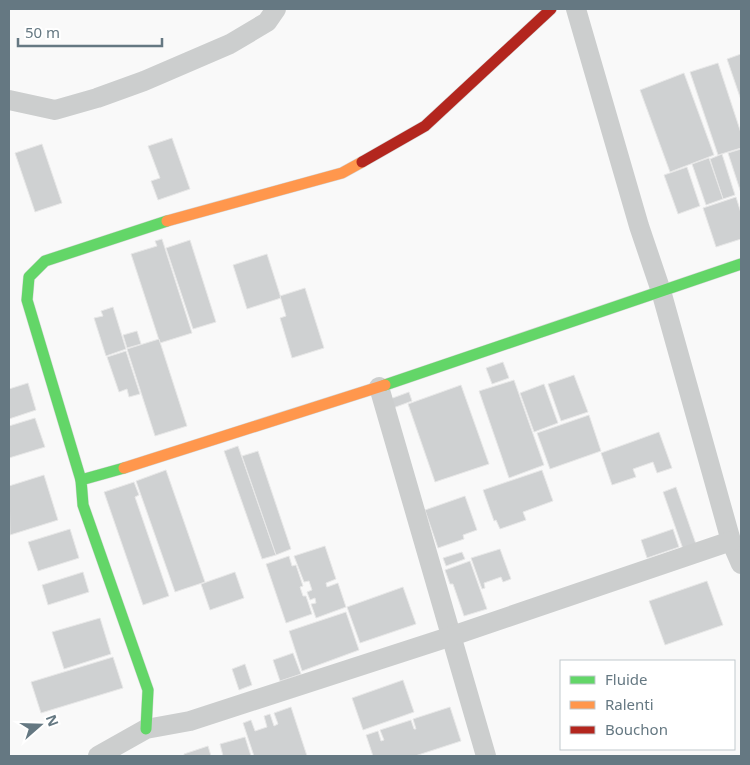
<svg xmlns="http://www.w3.org/2000/svg" width="750" height="765" viewBox="0 0 750 765" font-family="'Noto Sans',sans-serif">
	<style>
		.building { fill: #cfd1d2; stroke: #e8e8e8 }
		.lines { fill: none; stroke-linecap: round; stroke-linejoin: round }
		.fast-casing { stroke: #d5d6d6; stroke-width: 12 }
		.slow-casing { stroke: #d5d6d6; stroke-width: 12 }
		.jam-casing { stroke: #d5d6d6; stroke-width: 12 }
		.street { stroke: #cccece; stroke-width: 20 }
		.fast { stroke: #63d668; stroke-width: 11 }
		.slow { stroke: #ff974d; stroke-width: 11 }
		.jam { stroke: #b3261e; stroke-width: 11 }
	</style>
	<rect width="100%" height="100%" fill="#f9f9f9"/>
	<g class="building">
		<polygon points="741,54 741,100 727,59"/>
		<polygon points="718,63 741,133 741,148 718,155 690,72"/>
		<polygon points="684,73 714,155 670,172 640,90"/>
		<polygon points="172,138 190,189 158,200 151,181 160,178 148,146"/>
		<polygon points="42,144 62,203 35,212 15,153"/>
		<polygon points="741,149 741,193 728,153"/>
		<polygon points="722,154 735,195 723,199 710,159"/>
		<polygon points="709,158 723,199 706,205 692,164"/>
		<polygon points="687,167 700,206 678,214 664,175"/>
		<polygon points="736,197 741,213 741,239 716,247 703,208"/>
		<polygon points="162,239 192,333 160,343 131,254 157,246 155,241"/>
		<polygon points="190,240 216,322 193,329 166,248"/>
		<polygon points="267,254 281,298 247,309 233,265"/>
		<polygon points="305,288 324,348 292,358 280,318 286,316 280,296"/>
		<polygon points="113,307 126,349 106,356 94,318 103,316 101,311"/>
		<polygon points="137,331 141,344 127,348 123,335"/>
		<polygon points="159,339 187,426 155,436 127,349"/>
		<polygon points="126,351 140,394 129,397 127,389 119,392 107,357"/>
		<polygon points="503,362 509,378 492,384 486,368"/>
		<polygon points="574,375 588,412 561,421 548,384"/>
		<polygon points="514,380 544,465 509,478 479,391"/>
		<polygon points="28,383 36,410 9,419 9,389"/>
		<polygon points="544,384 558,423 534,432 520,393"/>
		<polygon points="461,385 489,464 435,482 408,404"/>
		<polygon points="409,392 412,401 393,408 390,399"/>
		<polygon points="589,415 601,451 550,469 537,433"/>
		<polygon points="35,418 45,447 9,458 9,426"/>
		<polygon points="659,432 672,468 657,473 653,462 633,469 636,477 612,485 601,453"/>
		<polygon points="238,446 276,555 262,559 224,451"/>
		<polygon points="258,451 291,549 276,555 242,456"/>
		<polygon points="166,470 205,582 175,592 136,481"/>
		<polygon points="542,470 553,501 523,512 526,520 500,529 496,520 494,521 483,490"/>
		<polygon points="44,475 58,520 10,535 9,486"/>
		<polygon points="134,482 139,495 135,497 169,596 143,605 104,492"/>
		<polygon points="676,487 696,544 683,549 663,492"/>
		<polygon points="465,496 477,530 463,535 464,539 438,548 425,510"/>
		<polygon points="70,529 79,558 38,571 28,542"/>
		<polygon points="673,529 679,547 647,558 641,540"/>
		<polygon points="325,546 336,579 326,583 327,587 338,583 346,607 316,618 311,604 316,603 315,598 310,600 307,592 312,590 309,581 304,582 294,556"/>
		<polygon points="500,549 511,579 503,582 501,577 484,583 485,588 482,589 471,558"/>
		<polygon points="462,552 465,559 446,566 443,558"/>
		<polygon points="289,556 292,566 296,565 303,586 300,587 303,596 306,596 312,614 286,623 266,564"/>
		<polygon points="470,561 487,609 464,616 453,584 450,584 445,570"/>
		<polygon points="83,572 89,592 48,605 42,585"/>
		<polygon points="235,572 244,598 210,610 201,584"/>
		<polygon points="707,581 723,625 665,645 649,601"/>
		<polygon points="403,587 416,624 360,643 347,607"/>
		<polygon points="346,612 359,650 302,671 289,631"/>
		<polygon points="100,618 111,654 64,669 52,632"/>
		<polygon points="293,653 301,674 280,681 273,660"/>
		<polygon points="113,657 123,688 41,713 31,682"/>
		<polygon points="245,664 252,685 239,690 232,669"/>
		<polygon points="403,680 414,712 363,730 352,698"/>
		<polygon points="291,707 307,756 254,756 243,723 251,720 255,731 267,727 264,716 270,714 274,726 278,724 274,713"/>
		<polygon points="450,707 461,741 415,756 373,756 366,735 378,731 381,741 384,740 380,730 411,720 414,729 416,729 413,719"/>
		<polygon points="245,737 251,756 223,756 220,744"/>
		<polygon points="208,746 211,756 184,756 184,754"/>
	</g>
	<g class="lines">
		<defs>
			<g id="fast">
				<polyline points="385,385 741,264"/>
				<polyline points="124,468 81,480 83,505 148,690 146,729"/>
				<polyline points="81,480 27,300 29,277 45,261 167,221"/>
			</g>
			<g id="slow">
				<polyline points="167,221 342,173 362,162"/>
				<polyline points="124,468 385,385"/>
			</g>
			<polyline id="jam" points="362,162 425,126 551,9"/>
		</defs>
		<use href="#fast" class="fast-casing"/>
		<use href="#slow" class="slow-casing"/>
		<use href="#jam" class="jam-casing"/>
		<g class="street">
			<polyline points="576,9 639,226 661,291 731,541 741,564"/>
			<polyline points="9,100 55,110 97,98 144,81 230,44 267,22 276,9"/>
			<polyline points="379,387 486,756"/>
			<polyline points="98,756 146,729 190,721 452,636 731,541"/>
		</g>
		<use href="#fast" class="fast"/>
		<use href="#slow" class="slow"/>
		<use href="#jam" class="jam"/>
	</g>
	<rect width="750" height="765" fill="none" stroke="#657882" stroke-width="20"/>
	<rect x="560" y="660" width="175" height="90" fill="#ffffff" stroke="#c1c9cd"/>
	<rect x="570" y="676" width="25" height="8" fill="#63d668" stroke="#c1c9cd"/>
	<text x="605" y="685" font-size="15" fill="#657882">Fluide</text>
	<rect x="570" y="701" width="25" height="8" fill="#ff974d" stroke="#c1c9cd"/>
	<text x="605" y="710" font-size="15" fill="#657882">Ralenti</text>
	<rect x="570" y="726" width="25" height="8" fill="#b3261e" stroke="#c1c9cd"/>
	<text x="605" y="735" font-size="15" fill="#657882">Bouchon</text>
	<g transform="translate(40 725) rotate(70)" stroke="#ffffff" stroke-width="4" paint-order="stroke">
	<path d="M0-4L9 19L0 12L-9 19Z" fill="#657882"/>
	<text y="-8" font-size="14" font-weight="bold" text-anchor="middle" fill="#657882">N</text>
	</g>
	<path d="M18 38v8h144v-8" fill="none" stroke="#657882" stroke-width="2.5"/>
	<text x="25" y="38" font-size="15" fill="#657882" stroke="#ffffff" stroke-width="4" paint-order="stroke">50 m</text>
</svg>
